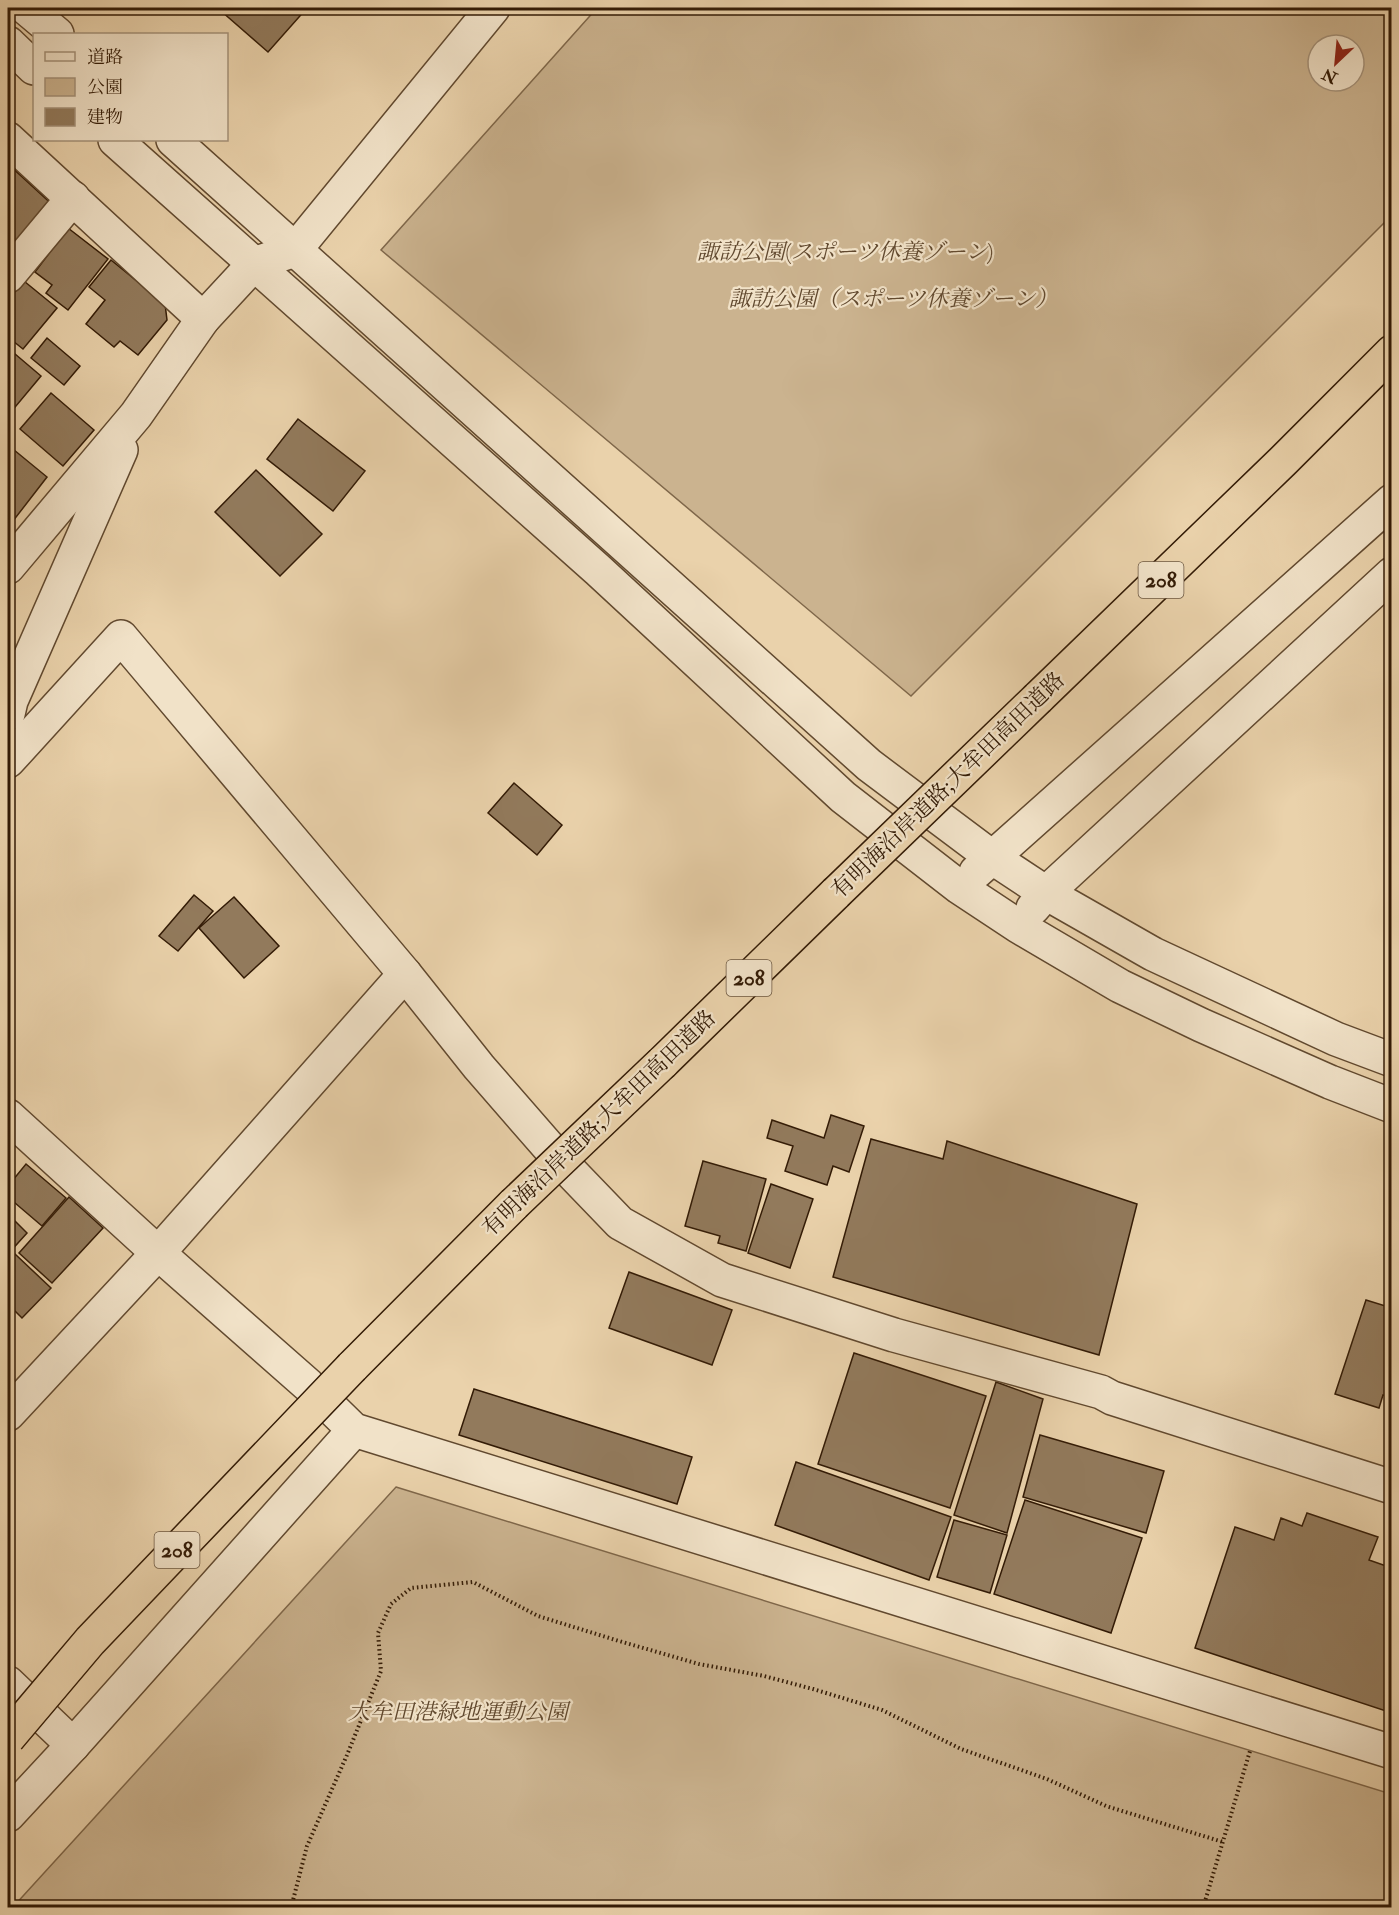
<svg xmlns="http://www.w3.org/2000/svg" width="1399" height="1915" viewBox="0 0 1399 1915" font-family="'IM FELL Double Pica','Noto Serif JP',serif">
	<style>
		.green { fill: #cbb38f; stroke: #7f674a; stroke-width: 1.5; fill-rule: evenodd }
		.building { fill: #927a5c; stroke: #331b06; stroke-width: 1.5 }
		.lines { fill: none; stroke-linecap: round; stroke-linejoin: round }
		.minor-casing { stroke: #61492f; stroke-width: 36 }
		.highway-casing { stroke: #331b06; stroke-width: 36 }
		.path { stroke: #331b06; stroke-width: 4; stroke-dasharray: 1.5 3; stroke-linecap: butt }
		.minor { stroke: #f1e2c8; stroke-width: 33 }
		.highway { stroke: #ead2ab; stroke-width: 33 }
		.highway-bridge-casing { stroke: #331b06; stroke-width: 36; stroke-linecap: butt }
		.highway-bridge { stroke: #ead2ab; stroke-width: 33 }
		.labels { text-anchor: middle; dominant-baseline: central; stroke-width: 4.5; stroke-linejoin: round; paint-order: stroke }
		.shield { fill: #f1e2c8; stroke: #6c5740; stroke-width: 1.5 }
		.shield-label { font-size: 21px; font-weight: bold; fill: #331b06 }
		.park-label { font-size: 22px; font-style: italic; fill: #61492f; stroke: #f1e2c8 }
		.street-label { font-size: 22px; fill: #331b06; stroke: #f1e2c8 }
	</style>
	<rect width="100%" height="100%" fill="#ead2ab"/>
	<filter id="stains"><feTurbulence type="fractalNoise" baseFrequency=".00333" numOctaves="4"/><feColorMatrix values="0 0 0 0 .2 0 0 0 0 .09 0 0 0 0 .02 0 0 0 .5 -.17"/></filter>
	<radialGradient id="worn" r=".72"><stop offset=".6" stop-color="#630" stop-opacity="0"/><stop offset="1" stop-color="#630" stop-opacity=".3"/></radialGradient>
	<g class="green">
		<path d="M597,8H1391V216L911,696L381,250ZM1318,45H1354V81H1318Z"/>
		<polygon points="396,1487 1391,1794 1391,1907 13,1907"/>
	</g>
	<g class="building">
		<polygon points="224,8 307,8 268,52 221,11"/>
		<polygon points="8,164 57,209 8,261"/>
		<polygon points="68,228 108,259 68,310 46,293 52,285 35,272"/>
		<polygon points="111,260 165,304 167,320 138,355 120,341 114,347 86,324 105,300 89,287"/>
		<polygon points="19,277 57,308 23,349 8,337 8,290"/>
		<polygon points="47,338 80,366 64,385 31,358"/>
		<polygon points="8,348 41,376 11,412 8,409"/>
		<polygon points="51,393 94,430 63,466 20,429"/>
		<polygon points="298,419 365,471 333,511 267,459"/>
		<polygon points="8,445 47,477 13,521 8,517"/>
		<polygon points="256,470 322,534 280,576 215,512"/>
		<polygon points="514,783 562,825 537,855 488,813"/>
		<polygon points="194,895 213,911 178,951 159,936"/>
		<polygon points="234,897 279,946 244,978 199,928"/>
		<polygon points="831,1115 864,1126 849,1172 833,1166 827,1185 785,1171 793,1146 767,1138 772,1120 824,1138"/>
		<polygon points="871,1139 943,1159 947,1141 1137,1204 1099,1355 833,1277"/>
		<polygon points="703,1161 766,1179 746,1251 718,1243 720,1236 685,1226"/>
		<polygon points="26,1164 66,1198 42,1226 8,1197 8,1186"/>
		<polygon points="771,1184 813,1199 790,1268 748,1253"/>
		<polygon points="69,1197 103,1228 52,1283 19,1253"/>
		<polygon points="8,1214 27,1233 8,1254"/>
		<polygon points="15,1254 51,1288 22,1318 8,1304 8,1262"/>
		<polygon points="629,1272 732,1310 712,1365 609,1328"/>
		<polygon points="1366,1300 1392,1308 1392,1398 1383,1395 1379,1408 1335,1394"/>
		<polygon points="854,1353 986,1396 950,1508 818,1464"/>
		<polygon points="996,1382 1043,1399 1007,1533 954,1515"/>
		<polygon points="474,1389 692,1457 677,1504 459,1435"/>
		<polygon points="1040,1435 1164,1471 1146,1533 1023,1497"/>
		<polygon points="796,1462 951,1517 929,1580 775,1525"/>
		<polygon points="1025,1500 1142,1538 1111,1633 994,1594"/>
		<polygon points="1307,1513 1378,1537 1369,1560 1392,1568 1392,1713 1195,1648 1235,1527 1274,1540 1281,1518 1302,1526"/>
		<polygon points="954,1520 1007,1535 990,1593 937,1577"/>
	</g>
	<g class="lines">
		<defs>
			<g id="minor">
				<polyline points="26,8 57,34"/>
				<polyline points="8,43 34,68"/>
				<polyline points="8,139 203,319"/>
				<polyline points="115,140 598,570 843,797 959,887 1018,926 1120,986 1201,1025 1330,1082 1392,1106"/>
				<polyline points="173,140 869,765 993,858 1046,893 1153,954 1336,1039 1392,1060"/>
				<polyline points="8,276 73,198"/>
				<polyline points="8,567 136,415 203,319 254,264 295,250 493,8"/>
				<polyline points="8,714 11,701 121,450"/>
				<polyline points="8,761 121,637 405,974 479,1067 567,1168 620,1223 722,1280 894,1335 1101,1392 1112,1398 1392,1487"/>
				<polyline points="976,872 1392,501"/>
				<polyline points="1033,908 1046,893 1392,574"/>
				<polyline points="8,1116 158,1253 308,1385 354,1430 1392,1752"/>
				<polyline points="8,1414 158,1253 405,974"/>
				<polyline points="8,1683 73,1745"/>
				<polyline points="8,1815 73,1745 354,1430"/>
			</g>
			<g id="highway">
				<polyline points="1038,698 1283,461 1392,352"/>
				<polyline points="662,1063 836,893"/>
				<polyline points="352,1367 514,1204"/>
			</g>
		</defs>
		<use href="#minor" class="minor-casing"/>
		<use href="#highway" class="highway-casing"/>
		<g class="path">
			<polyline points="291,1908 307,1846 347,1755 381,1671 378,1633 391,1604 411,1588 473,1582 538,1616 619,1641 699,1664 764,1676 813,1689 882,1710 961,1749 1047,1779 1106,1806 1223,1842"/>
			<polyline points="1203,1908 1250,1751"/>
		</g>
		<use href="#minor" class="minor"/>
		<use href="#highway" class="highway"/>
		<defs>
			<g id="highway-bridge">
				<polyline points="836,893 1038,698"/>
				<polyline points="514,1204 662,1063"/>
				<polyline points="8,1738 90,1641 352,1367"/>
			</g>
		</defs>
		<use href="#highway-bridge" class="highway-bridge-casing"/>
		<use href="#highway-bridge" class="highway-bridge"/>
	</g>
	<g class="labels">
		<g class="shield">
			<rect x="1138.5" y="562" width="45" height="36" rx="4.5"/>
			<rect x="726.5" y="960" width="45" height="36" rx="4.5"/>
			<rect x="154.5" y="1532" width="45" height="36" rx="4.5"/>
		</g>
		<g class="shield-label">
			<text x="1161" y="580">208</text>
			<text x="749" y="978">208</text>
			<text x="177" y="1550">208</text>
		</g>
		<g class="park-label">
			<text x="845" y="252">諏訪公園(スポーツ休養ゾーン)</text>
			<text x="893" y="299">諏訪公園（スポーツ休養ゾーン）</text>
			<text x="458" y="1712">大牟田港緑地運動公園</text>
		</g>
		<g class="street-label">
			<text transform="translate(948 785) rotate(-44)">有明海沿岸道路;大牟田高田道路</text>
			<text transform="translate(599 1123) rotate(-44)">有明海沿岸道路;大牟田高田道路</text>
		</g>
	</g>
	<rect width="1399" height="1915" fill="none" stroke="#ead2ab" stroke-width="30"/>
	<rect x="9" y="9" width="1381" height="1897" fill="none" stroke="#331b06" stroke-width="3"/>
	<rect x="15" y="15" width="1369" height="1885" fill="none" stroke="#331b06" stroke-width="1.5"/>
	<rect x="33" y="33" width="195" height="108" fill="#f1e2c8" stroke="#a5927a" stroke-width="1.5"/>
	<rect x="45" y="52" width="30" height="9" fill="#f1e2c8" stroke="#a5927a" stroke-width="1.5"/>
	<text x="87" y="63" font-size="18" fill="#331b06">道路</text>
	<rect x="45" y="78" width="30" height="18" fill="#cbb38f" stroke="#a5927a" stroke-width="1.5"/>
	<text x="87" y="93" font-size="18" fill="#331b06">公園</text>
	<rect x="45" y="108" width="30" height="18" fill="#927a5c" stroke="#a5927a" stroke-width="1.5"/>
	<text x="87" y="123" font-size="18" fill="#331b06">建物</text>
	<g transform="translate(1336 63) rotate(206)"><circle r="28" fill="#f1e2c8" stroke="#a5927a" stroke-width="1.5"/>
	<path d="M0-4.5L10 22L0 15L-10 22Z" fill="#8f2418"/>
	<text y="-9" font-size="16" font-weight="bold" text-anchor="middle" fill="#331b06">N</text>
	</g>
	<rect width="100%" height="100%" filter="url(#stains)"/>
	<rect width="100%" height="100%" fill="url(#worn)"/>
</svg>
